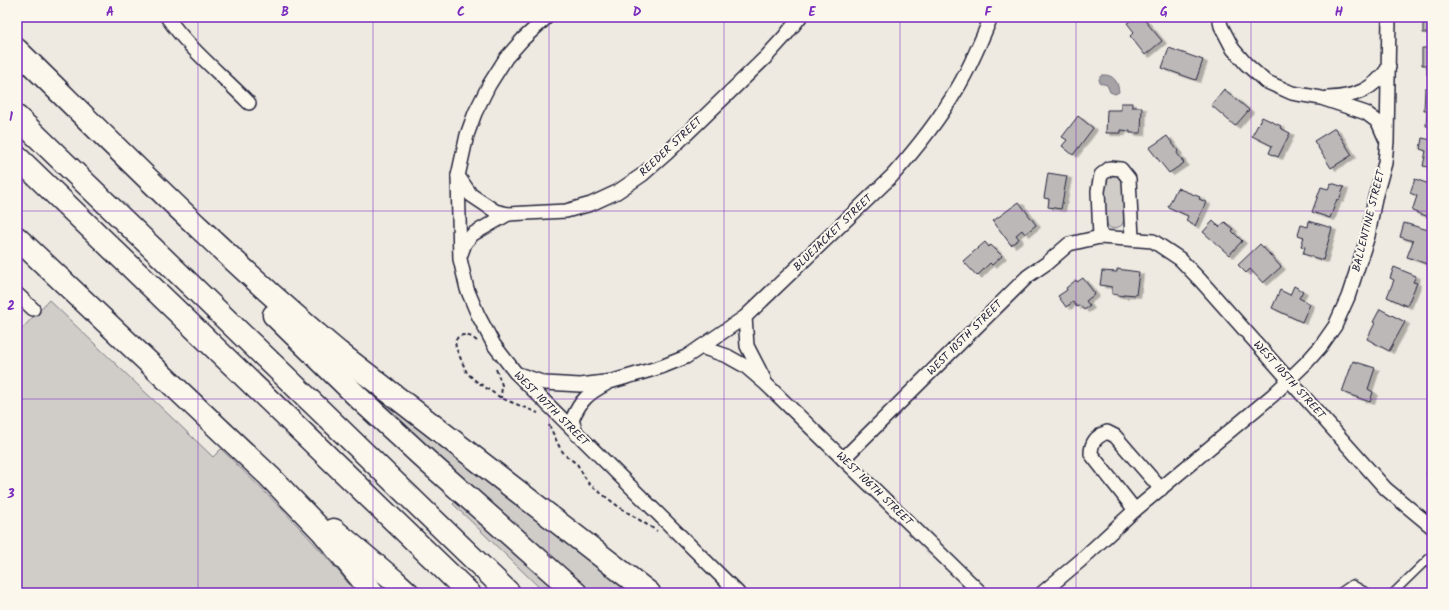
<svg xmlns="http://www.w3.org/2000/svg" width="1449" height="610" viewBox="0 0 1449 610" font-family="Kalam,sans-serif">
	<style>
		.green { fill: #d0cdc9; stroke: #797882 }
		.water { fill: #a6a3a7; stroke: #716f7c }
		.building { fill: #bcb8b8; stroke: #22223b; filter: url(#shadow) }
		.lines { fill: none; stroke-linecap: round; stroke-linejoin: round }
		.service-casing { stroke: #22223b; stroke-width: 10 }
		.minor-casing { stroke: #22223b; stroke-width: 16 }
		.motorway-casing { stroke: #22223b; stroke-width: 25 }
		.path { stroke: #22223b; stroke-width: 2; stroke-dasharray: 4 3; stroke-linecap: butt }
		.service { stroke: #fbf7ec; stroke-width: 7 }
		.minor { stroke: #fbf7ec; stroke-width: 13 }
		.motorway { stroke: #fbf7ec; stroke-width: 22 }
		.grid { fill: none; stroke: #7b2cbf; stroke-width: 1; stroke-opacity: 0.55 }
		.labels { text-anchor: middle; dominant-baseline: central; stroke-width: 4; stroke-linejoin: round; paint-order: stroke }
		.street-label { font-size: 11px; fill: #22223b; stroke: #fbf7ec }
		.neatline { fill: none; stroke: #7b2cbf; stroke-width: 1.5 }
		.grid-label { font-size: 13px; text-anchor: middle; font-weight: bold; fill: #7b2cbf }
	</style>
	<defs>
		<filter id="shadow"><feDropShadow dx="4.5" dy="2.5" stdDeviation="0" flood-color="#0004"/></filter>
	</defs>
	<rect width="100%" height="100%" fill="#eeeae2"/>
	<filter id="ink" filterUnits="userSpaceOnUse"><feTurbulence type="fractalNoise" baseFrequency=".025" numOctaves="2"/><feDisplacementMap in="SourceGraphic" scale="8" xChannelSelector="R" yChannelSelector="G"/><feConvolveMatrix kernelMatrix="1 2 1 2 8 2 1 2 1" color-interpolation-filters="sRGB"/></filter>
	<g filter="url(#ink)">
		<g class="green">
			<path d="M1116,174L1123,179L1124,220L1122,225C1101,239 1105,207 1105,196C1105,192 1104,184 1106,180C1106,178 1108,177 1110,175Z"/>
			<path d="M49,300L213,457L221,449C268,495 316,541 356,593H17V334Z"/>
			<polygon points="368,388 631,593 588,593 463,482 365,391"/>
			<polygon points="457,499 564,593 545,593 453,504"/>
		</g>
		<path class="water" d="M1102,75C1114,74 1118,82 1119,92L1115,94L1110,92L1107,85L1100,83L1099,79Z"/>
		<g class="building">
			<polygon points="1135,17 1142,17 1162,41 1145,55 1130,36 1134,32 1127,23"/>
			<polygon points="1425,17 1432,17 1432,33 1423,33 1423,23 1425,23"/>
			<polygon points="1169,48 1203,60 1196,80 1162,68"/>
			<polygon points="1422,48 1432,48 1432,75 1427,75 1427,65 1422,65"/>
			<polygon points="1425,88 1432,88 1432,126 1426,126 1427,110 1424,110"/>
			<polygon points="1224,89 1249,110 1235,126 1211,105"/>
			<polygon points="1121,103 1132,103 1132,107 1142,107 1141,133 1130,133 1130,131 1121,130 1121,133 1106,133 1107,110 1121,110"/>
			<polygon points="1078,116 1093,128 1073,155 1062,146 1067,140 1062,137"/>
			<polygon points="1262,117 1281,126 1280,128 1290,133 1278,157 1269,153 1272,146 1252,136"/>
			<polygon points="1335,128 1352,155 1331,168 1314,141"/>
			<polygon points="1167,136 1178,151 1177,153 1184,163 1169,173 1149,148"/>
			<polygon points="1422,138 1432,140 1432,168 1423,166 1426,151 1420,149"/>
			<polygon points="1048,173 1067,176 1061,209 1048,207 1049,199 1044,198"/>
			<polygon points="1415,179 1432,185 1432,218 1412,211 1417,196 1410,193"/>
			<polygon points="1331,183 1344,187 1339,200 1337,199 1330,218 1312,212 1321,187 1328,189"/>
			<polygon points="1177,188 1200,197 1199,199 1206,202 1195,226 1186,221 1188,216 1168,207"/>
			<polygon points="1019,202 1036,225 1025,234 1022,230 1016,235 1019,239 1011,245 993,221"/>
			<polygon points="1213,221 1219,227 1225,222 1233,229 1232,231 1242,241 1229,255 1203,232"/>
			<polygon points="1309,221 1332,228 1323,260 1303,254 1305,247 1301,246 1304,237 1298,235 1301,225 1308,227"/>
			<polygon points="1404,223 1432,231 1432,247 1427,264 1407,257 1413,241 1400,237"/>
			<polygon points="985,242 989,247 991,245 1002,256 992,265 990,263 977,276 963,261"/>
			<polygon points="1260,244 1281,267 1263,283 1250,269 1246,273 1238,265"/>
			<polygon points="1394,267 1416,276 1413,282 1417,283 1407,306 1387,297 1394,280 1390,278"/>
			<polygon points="1117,269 1139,272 1136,295 1124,294 1124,296 1112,294 1112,287 1100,285 1102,271 1117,272"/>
			<polygon points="1083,278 1095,294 1086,301 1090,306 1084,310 1080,305 1077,307 1073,302 1066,307 1058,296 1067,290 1066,288 1076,280 1077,282"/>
			<polygon points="1294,286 1303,291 1299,298 1310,304 1302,322 1272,308 1280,290 1290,295"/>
			<polygon points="1380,309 1405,322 1389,351 1367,339 1375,323 1373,322"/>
			<polygon points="1353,361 1375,368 1368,389 1373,392 1370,402 1342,392"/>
			<polygon points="1432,468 1432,479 1426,474"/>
		</g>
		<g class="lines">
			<defs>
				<g id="service">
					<polyline points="1339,593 1352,584 1368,593"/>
					<polyline points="1393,593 1432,555"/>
				</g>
				<g id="minor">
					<path d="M167,17C190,50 221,74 249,103"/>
					<polyline points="547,17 523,39 506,58 489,85 475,113 467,135 458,176 460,259 467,289 478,315 494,345 515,372 738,593"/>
					<polyline points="1219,17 1221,26 1233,49 1246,64 1265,81 1292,93 1321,98 1366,113 1378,122 1385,138"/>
					<path d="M1328,98C1355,97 1373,90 1389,67"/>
					<polyline points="458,176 471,195 495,211 508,214 566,211 591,204 617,192 642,175 667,153 766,57 785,36 800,17"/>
					<polyline points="1100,237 1098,191 1101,175 1110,168 1121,169 1129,179 1132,238"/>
					<polyline points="461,254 465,243 473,234 508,214"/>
					<polyline points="17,294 33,309"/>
					<polyline points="745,317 747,346 764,379"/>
					<polyline points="701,347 727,356 745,366 766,384 981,593"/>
					<path d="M518,374L545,383L580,385L613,381L661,367L686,357L745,317L892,176C916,149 939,120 957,89C971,66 981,41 991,17"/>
					<path d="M577,435L572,420C580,401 587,394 606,384"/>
					<polyline points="843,459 1028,276 1047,263 1069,244 1100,237 1153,241 1180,259 1201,281 1386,489 1432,527"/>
					<path d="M1135,510L1091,454C1091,442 1096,437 1107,432L1115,436L1161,489"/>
					<polyline points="1042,593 1080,561 1135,510 1273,395 1306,363 1321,346 1335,326 1348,297 1368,236 1375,198 1385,163 1387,141 1389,17"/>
				</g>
				<g id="motorway">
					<path d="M17,50C122,153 225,258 338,352L649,593"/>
					<polyline points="17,117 509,593"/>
					<polyline points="17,157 469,593"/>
					<polyline points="17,238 270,477 322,531 373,593"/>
					<polyline points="274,315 360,399 427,461 576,593"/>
					<polyline points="334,530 395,581 408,593"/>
				</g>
			</defs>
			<use href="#service" class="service-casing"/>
			<use href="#minor" class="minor-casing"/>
			<use href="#motorway" class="motorway-casing"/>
			<g class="path">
				<path d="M477,341C469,334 460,332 455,341L456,348L467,373L476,381L501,398L538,413"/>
				<polyline points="496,369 502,385 501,398"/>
				<polyline points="549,425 560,448 565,455 577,464 589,484 619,507 657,531"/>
			</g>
			<use href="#service" class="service"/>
			<use href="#minor" class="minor"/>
			<use href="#motorway" class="motorway"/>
		</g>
	</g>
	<path class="grid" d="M198,17V593M373,17V593M549,17V593M724,17V593M900,17V593M1076,17V593M1251,17V593M17,211H1432M17,399H1432"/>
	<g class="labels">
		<g class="street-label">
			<text transform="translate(671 147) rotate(-43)">REEDER STREET</text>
			<text transform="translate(1369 221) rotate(-76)">BALLENTINE STREET</text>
			<text transform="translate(833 233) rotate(-44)">BLUEJACKET STREET</text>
			<text transform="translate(965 338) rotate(-45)">WEST 105TH STREET</text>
			<text transform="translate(1289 380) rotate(48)">WEST 105TH STREET</text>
			<text transform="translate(551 409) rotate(45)">WEST 107TH STREET</text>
			<text transform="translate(874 489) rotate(44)">WEST 106TH STREET</text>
		</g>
	</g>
	<rect width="1449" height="610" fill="none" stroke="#fbf7ec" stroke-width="44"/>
	<rect x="22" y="22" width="1405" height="566" class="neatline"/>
	<g class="grid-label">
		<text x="110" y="16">A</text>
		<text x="285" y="16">B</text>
		<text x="461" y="16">C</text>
		<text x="637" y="16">D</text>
		<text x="812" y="16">E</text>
		<text x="988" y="16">F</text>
		<text x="1164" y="16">G</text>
		<text x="1339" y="16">H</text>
		<text x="11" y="121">1</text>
		<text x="11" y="310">2</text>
		<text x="11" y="498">3</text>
	</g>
</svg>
